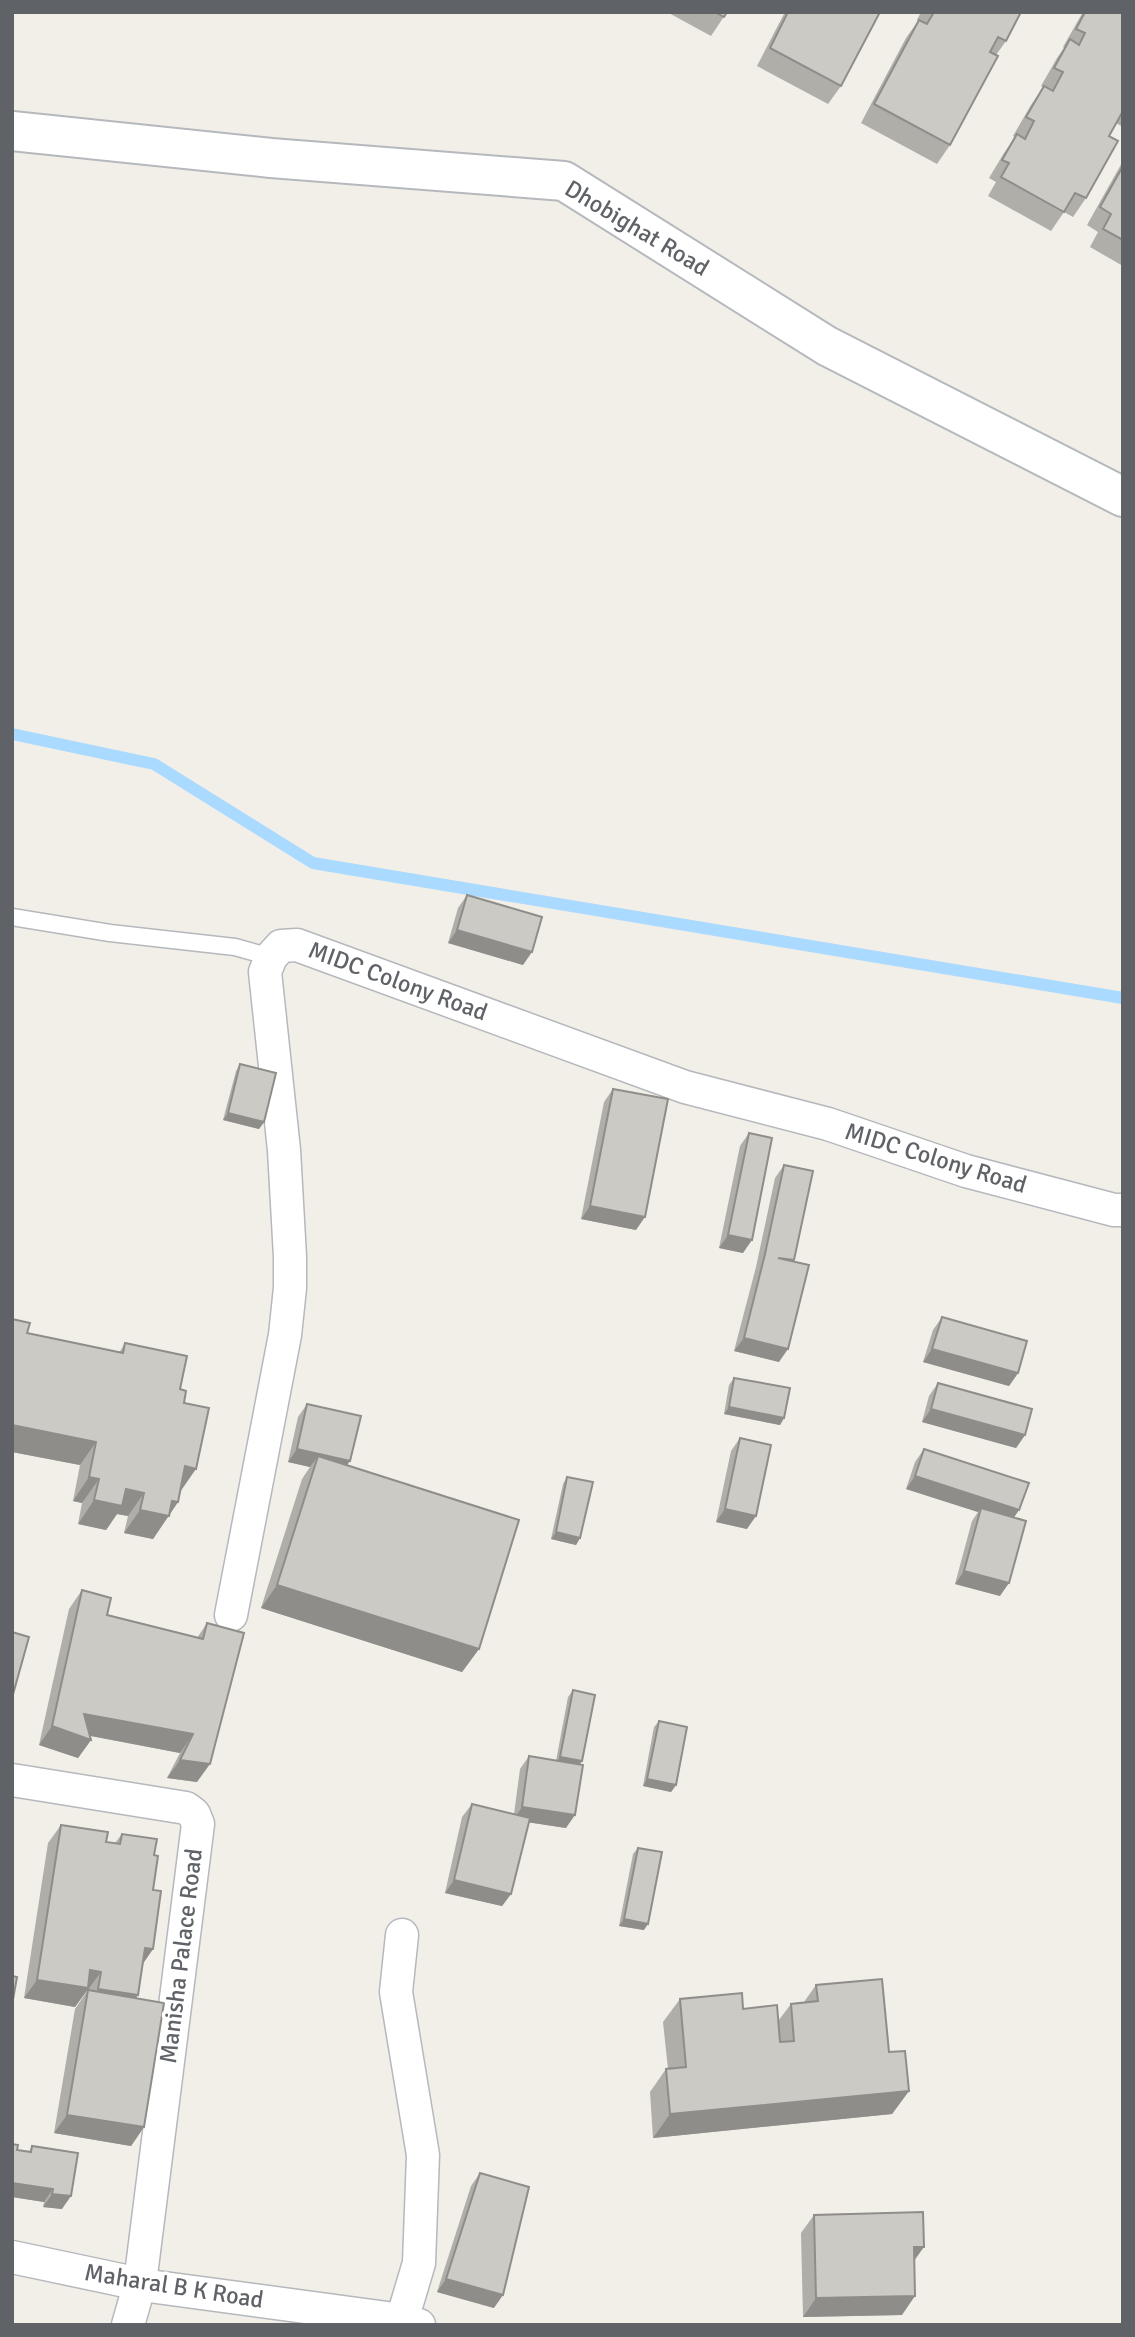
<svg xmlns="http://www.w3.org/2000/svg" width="1135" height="2337" viewBox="0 0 1135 2337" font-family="Signika,sans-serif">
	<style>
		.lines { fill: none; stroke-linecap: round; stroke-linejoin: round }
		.stream { stroke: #aadaff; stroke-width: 12 }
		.service-casing { stroke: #b5b8bc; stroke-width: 19 }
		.minor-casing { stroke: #b5b8bc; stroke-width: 35 }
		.tertiary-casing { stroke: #b5b8bc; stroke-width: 42 }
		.service { stroke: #fff; stroke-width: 16 }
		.minor { stroke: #fff; stroke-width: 32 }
		.tertiary { stroke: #fff; stroke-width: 38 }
		.wall { fill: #afaea9 }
		.shaded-wall { fill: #8f8d8a }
		.building { fill: #cccac5; stroke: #8f8d8a; stroke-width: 2 }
		.labels { text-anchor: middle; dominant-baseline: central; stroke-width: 7; stroke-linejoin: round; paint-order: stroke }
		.street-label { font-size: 24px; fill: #5f6368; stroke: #fff }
	</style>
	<rect width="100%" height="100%" fill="#f1efe8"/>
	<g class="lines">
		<polyline class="stream" points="12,734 154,764 313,863 1123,998"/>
		<defs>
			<polyline id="service" points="12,917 110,933 235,947 271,957"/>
			<g id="minor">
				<polyline points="231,1615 285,1335 290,1288 290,1257 284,1150 265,972 271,957 281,946 297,945 685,1087 828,1124 966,1171 1114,1210 1123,1210"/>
				<polyline points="12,1780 186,1808 194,1814 198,1824 140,2283 128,2325"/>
				<polyline points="12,2257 149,2286 402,2320 419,2325"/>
				<polyline points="402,2320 419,2263 423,2155 396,1992 402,1935"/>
			</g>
			<polyline id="tertiary" points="12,131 271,158 564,181 827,346 1123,497"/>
		</defs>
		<use href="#service" class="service-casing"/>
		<use href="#minor" class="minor-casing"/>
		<use href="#tertiary" class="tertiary-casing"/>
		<use href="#service" class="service"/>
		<use href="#minor" class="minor"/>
		<use href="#tertiary" class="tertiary"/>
	</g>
	<g class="wall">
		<polygon points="667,12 727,12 711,36"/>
		<polygon points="785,12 880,12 841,86 828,104 757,66"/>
		<polygon points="921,12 1021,12 1006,41 996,55 950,145 937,164 861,123 906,38 918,21 917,20"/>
		<polygon points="1083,12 1123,12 1123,127 1116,123 1109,136 1086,198 1073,217 1064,212 1051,231 988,196 996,182 989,178 1004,153 1015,137 1013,136 1031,105 1043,87 1041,86 1057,58 1064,48 1063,47"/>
		<polygon points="1123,161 1123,266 1090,247 1098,232 1087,225"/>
		<polygon points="467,895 523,965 448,943 458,908"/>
		<polygon points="240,1064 264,1122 259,1129 223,1120 236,1071"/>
		<polygon points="613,1089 636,1230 581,1219 604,1102"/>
		<polygon points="749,1133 743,1253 719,1248 740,1146"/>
		<polygon points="784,1165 794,1260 793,1261 779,1362 734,1351 756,1267 775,1178"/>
		<polygon points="942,1317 1018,1373 1009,1386 923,1362 933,1330"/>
		<polygon points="12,1319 27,1333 119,1353 125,1343 180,1389 184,1403 180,1492 178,1502 153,1539 124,1533 128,1516 117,1514 106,1530 78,1524 82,1503 73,1501 80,1465 12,1452"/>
		<polygon points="734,1378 784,1418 780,1425 724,1414 729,1385"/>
		<polygon points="938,1383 1025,1435 1016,1448 922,1422 929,1396"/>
		<polygon points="307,1404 347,1465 479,1649 462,1672 261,1608 302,1479 310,1467 288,1462 298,1417"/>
		<polygon points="740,1438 747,1529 716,1522 731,1451"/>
		<polygon points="924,1449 1019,1510 1014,1517 1000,1596 955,1584 972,1521 978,1512 906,1489 915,1462"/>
		<polygon points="567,1477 580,1538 576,1545 551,1539 563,1484"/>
		<polygon points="82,1590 107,1615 197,1638 207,1623 197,1782 167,1778 180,1753 90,1736 91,1740 78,1758 39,1745 69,1609"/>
		<polygon points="573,1690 582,1761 580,1764 566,1828 528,1822 511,1894 502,1906 445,1893 462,1817 472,1804 514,1814 520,1769 529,1756 556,1761 568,1697"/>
		<polygon points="659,1721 676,1785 671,1792 643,1786 654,1727"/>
		<polygon points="61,1825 106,1842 115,1843 122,1834 154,1855 153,1949 143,1963 138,1995 136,1998 144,2127 131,2146 54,2133 75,2009 88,1990 86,1990 75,2007 24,1998 48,1843"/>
		<polygon points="638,1848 644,1930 619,1926 633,1854"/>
		<polygon points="816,1985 889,2052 909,2091 892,2114 653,2138 650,2092 666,2069 668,2069 663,2022 680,1999 743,2009 778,2021 791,2004 804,2002"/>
		<polygon points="12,2144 17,2150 29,2152 32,2146 62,2209 43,2207 44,2202 12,2197"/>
		<polygon points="480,2173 494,2308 437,2292 471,2186"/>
		<polygon points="814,2215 914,2261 902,2315 803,2317 801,2233"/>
	</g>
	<g class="shaded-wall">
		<polygon points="457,930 532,952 523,965 448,943"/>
		<polygon points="228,1113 264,1122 259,1129 223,1120"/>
		<polygon points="590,1206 645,1217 636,1230 581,1219"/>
		<polygon points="728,1235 752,1240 743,1253 719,1248"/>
		<polygon points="744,1338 788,1349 779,1362 734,1351"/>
		<polygon points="932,1349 1018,1373 1009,1386 923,1362"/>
		<polygon points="729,1407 784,1418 780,1425 724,1414"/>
		<polygon points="931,1409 1025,1435 1016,1448 922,1422"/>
		<polygon points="12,1425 96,1442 80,1465 12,1452"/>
		<polygon points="297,1449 350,1461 341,1474 318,1456 310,1467 288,1462"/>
		<polygon points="185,1466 196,1469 180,1492"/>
		<polygon points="915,1476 1019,1510 1010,1523 981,1508 978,1512 906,1489"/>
		<polygon points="89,1477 99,1479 82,1503 73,1501"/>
		<polygon points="126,1489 144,1493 128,1516 117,1514 106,1530 78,1524 94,1500"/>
		<polygon points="172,1501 178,1502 153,1539 124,1533 140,1510"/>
		<polygon points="725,1509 756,1516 747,1529 716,1522"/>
		<polygon points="556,1532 580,1538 576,1545 551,1539"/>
		<polygon points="964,1571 1009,1583 1000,1596 955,1584"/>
		<polygon points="277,1585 479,1649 462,1672 261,1608"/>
		<polygon points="84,1714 193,1734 180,1753 71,1732"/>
		<polygon points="52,1726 91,1740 78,1758 39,1745"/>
		<polygon points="560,1757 582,1761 577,1768 555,1764"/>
		<polygon points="180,1760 210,1764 197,1782 167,1778"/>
		<polygon points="647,1779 676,1785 671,1792 643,1786"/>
		<polygon points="522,1807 575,1815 566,1828 513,1820"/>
		<polygon points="454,1880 511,1894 502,1906 445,1893"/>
		<polygon points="624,1919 648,1924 644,1930 619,1926"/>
		<polygon points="145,1948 153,1949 140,1968"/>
		<polygon points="90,1970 101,1972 75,2007 24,1998 37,1980"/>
		<polygon points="98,1989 138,1995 125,2014 85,2008"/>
		<polygon points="909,2091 892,2114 653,2138 670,2114"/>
		<polygon points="67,2115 144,2127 131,2146 54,2133"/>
		<polygon points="12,2183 53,2189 44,2202 12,2197"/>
		<polygon points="52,2194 71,2196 62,2209 43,2207"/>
		<polygon points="914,2247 924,2247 911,2265"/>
		<polygon points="446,2279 503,2295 494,2308 437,2292"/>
		<polygon points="915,2296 902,2315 803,2317 816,2298"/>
	</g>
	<g class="building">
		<polygon points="715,12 727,12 724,17"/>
		<polygon points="788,12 880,12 841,86 770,48"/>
		<polygon points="934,12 1021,12 1006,41 998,37 990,52 998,56 950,145 874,104 919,20 927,24"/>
		<polygon points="1085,12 1123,12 1123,111 1109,136 1118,141 1086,198 1075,193 1064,212 1001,177 1009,163 1002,160 1017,134 1025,139 1034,121 1026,117 1044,86 1053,91 1063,72 1054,68 1070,39 1079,45 1085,33 1076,29"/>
		<polygon points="1123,166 1123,240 1103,229 1111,214 1100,207"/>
		<polygon points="467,895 542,917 532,952 457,930"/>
		<polygon points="240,1064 276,1073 264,1122 228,1113"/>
		<polygon points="613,1089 668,1099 645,1217 590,1206"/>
		<polygon points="749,1133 772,1138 752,1240 728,1235"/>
		<polygon points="784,1165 813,1171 794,1260 778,1258 809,1265 788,1349 744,1338 765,1254"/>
		<polygon points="942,1317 1027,1341 1018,1373 932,1349"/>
		<polygon points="12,1319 30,1323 27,1333 123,1353 125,1343 187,1356 180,1389 186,1391 184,1403 209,1408 196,1469 185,1466 178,1502 172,1501 169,1516 140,1510 144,1493 126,1489 122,1506 94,1500 99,1479 89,1477 96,1442 12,1425"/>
		<polygon points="734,1378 790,1388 784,1418 729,1407"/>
		<polygon points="938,1383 1032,1409 1025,1435 931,1409"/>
		<polygon points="307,1404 361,1416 350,1461 297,1449"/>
		<polygon points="740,1438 771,1445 756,1516 725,1509"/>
		<polygon points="924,1449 1029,1483 1019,1510 915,1476"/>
		<polygon points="318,1456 519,1520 479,1649 277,1585"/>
		<polygon points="567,1477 593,1482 580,1538 556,1532"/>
		<polygon points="981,1508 1026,1521 1009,1583 964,1571"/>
		<polygon points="82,1590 111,1598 107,1615 203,1639 207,1623 244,1633 210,1764 180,1760 193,1734 84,1714 91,1740 52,1726"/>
		<polygon points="12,1632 29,1637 12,1698"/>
		<polygon points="573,1690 595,1695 582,1761 560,1757"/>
		<polygon points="659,1721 687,1727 676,1785 647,1779"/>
		<polygon points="529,1756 583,1765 575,1815 522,1807"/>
		<polygon points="472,1804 530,1818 511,1894 454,1880"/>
		<polygon points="61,1825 108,1832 106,1842 120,1844 122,1834 157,1839 154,1855 158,1856 153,1890 161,1891 153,1949 145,1948 138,1995 98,1989 101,1972 90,1970 88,1988 37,1980"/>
		<polygon points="638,1848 662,1852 648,1924 624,1919"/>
		<polygon points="12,1976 17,1977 12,2005"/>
		<polygon points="882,1979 889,2052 905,2051 909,2091 670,2114 666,2069 686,2067 680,1999 742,1993 743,2009 777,2005 780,2042 794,2041 791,2004 818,2001 816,1985"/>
		<polygon points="88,1990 164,2003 144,2127 67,2115"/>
		<polygon points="12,2144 18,2145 17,2150 31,2152 32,2146 78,2153 71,2196 52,2194 53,2189 12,2183"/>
		<polygon points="480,2173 529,2187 503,2295 446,2279"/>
		<polygon points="923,2212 924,2247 914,2247 915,2296 816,2298 814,2215"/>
	</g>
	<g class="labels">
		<g class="street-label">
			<text transform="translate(637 228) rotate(31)">Dhobighat Road</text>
			<text transform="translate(398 981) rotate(20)">MIDC Colony Road</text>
			<text transform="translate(936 1158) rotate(17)">MIDC Colony Road</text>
			<text transform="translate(181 1956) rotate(-83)">Manisha Palace Road</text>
			<text transform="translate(174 2286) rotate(9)">Maharal B K Road</text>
		</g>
	</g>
	<rect width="1135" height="2337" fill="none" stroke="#5f6368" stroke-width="28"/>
</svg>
